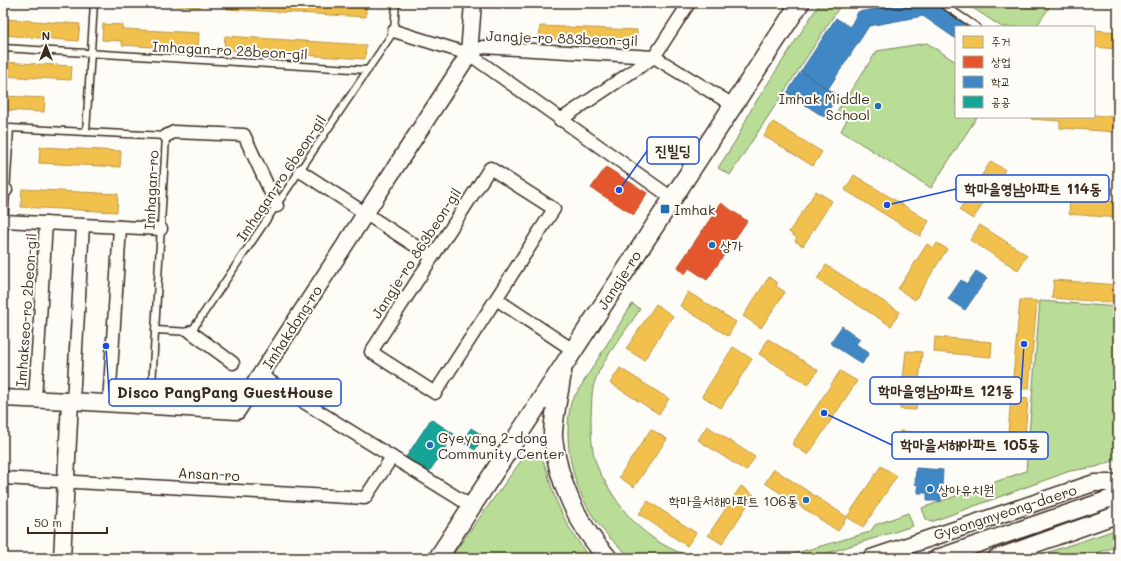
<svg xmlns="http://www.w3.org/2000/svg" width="1121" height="561" viewBox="0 0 1121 561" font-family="Mali,'Poor Story',sans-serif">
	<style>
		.green { fill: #b9dc97; stroke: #7a835a }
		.homes { fill: #f2c14e; stroke: #bb9440 }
		.shops { fill: #e4572e; stroke: #b14a29 }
		.schools { fill: #3f88c5; stroke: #3e6c93 }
		.public { fill: #17a398; stroke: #227f73 }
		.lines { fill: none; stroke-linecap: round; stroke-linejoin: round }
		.service-casing { stroke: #3b2a1e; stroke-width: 9 }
		.minor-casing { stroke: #3b2a1e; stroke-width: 15 }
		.tertiary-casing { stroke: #3b2a1e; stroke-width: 19 }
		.secondary-casing { stroke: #3b2a1e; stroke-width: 21 }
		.service { stroke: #fdfcf7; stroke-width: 6 }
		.minor { stroke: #fdfcf7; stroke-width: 12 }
		.tertiary { stroke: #fdfcf7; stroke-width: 16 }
		.secondary { stroke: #fdfcf7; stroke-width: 18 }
		.poi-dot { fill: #1f6fb2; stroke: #fdfcf7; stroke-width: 1.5 }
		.labels { text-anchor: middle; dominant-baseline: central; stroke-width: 4; stroke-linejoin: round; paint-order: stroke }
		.street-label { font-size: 14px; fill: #3b2a1e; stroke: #fdfcf7 }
		.poi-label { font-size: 14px; fill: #3b2a1e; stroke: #fdfcf7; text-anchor: start }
		.leader { fill: none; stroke: #1d4ed8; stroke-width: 1.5 }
		.callout-dot { fill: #1d4ed8; stroke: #fdfcf7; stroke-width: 1.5 }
		.callout { fill: #fdfcf7; stroke: #1d4ed8; stroke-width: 1.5 }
		.callout-label { font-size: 15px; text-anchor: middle; font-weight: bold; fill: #3b2a1e }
	</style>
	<rect width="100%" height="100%" fill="#fdfcf7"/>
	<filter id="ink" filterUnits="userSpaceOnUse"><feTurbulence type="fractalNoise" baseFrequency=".025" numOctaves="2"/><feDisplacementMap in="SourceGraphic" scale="8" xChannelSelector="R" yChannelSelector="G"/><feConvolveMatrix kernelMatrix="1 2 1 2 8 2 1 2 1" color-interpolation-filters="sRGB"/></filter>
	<g filter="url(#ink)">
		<g class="green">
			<polygon points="820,3 842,3 730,175 718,168 736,140 752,108"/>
			<polygon points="965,3 1052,3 1036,27 1002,27"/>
			<polygon points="927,43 956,62 956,117 977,117 931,188 841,131 848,118 837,111 877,51"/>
			<polygon points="1040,301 1118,307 1118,459 1096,467 1070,471 931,522 926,519 922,508 1026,471"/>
			<path d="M632,304L640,309C627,330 600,362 594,384C591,394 592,405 591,415C591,431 591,450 597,466C600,474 606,483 610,490C631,525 657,547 696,558C681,558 666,558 650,558C646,558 639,559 635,558C626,555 618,545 611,539C576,503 561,451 571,402Z"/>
			<path d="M532,452C542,457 545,464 548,474C552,493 560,511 570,529C576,539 583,546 587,558H455L453,554L524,457Z"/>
			<polygon points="908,513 913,526 812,558 779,558 870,532 875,525"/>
			<polygon points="1112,531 1118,531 1118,546 1081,558 1031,558"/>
		</g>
		<g class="homes">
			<polygon points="136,3 201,3 200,7"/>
			<polygon points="227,3 366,3 366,17 227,9"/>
			<polygon points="3,19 80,24 78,41 3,35"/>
			<polygon points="103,24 123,25 122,29 199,33 198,50 122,45 122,41 102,40"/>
			<polygon points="540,26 637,30 637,44 539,39"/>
			<polygon points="1094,30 1118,32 1118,49 1094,47"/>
			<polygon points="225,36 366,45 365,59 224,50"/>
			<polygon points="3,62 72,66 71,80 3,76"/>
			<polygon points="3,96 45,98 44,112 3,110"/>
			<polygon points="1094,115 1118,117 1117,132 1060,128 1060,121 1031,119 1031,117 1094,117"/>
			<polygon points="773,122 822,152 813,166 764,136"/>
			<polygon points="40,147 121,151 120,167 39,163"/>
			<polygon points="991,161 1005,170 973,219 959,210"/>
			<polygon points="854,175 929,221 920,236 845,190"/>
			<polygon points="22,189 118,194 117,212 21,207"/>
			<polygon points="816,191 832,201 803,246 795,241 797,238 789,232"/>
			<polygon points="1070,198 1118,202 1118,218 1069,214"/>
			<polygon points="980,225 1027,255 1018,270 970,240"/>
			<polygon points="937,243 947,249 915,300 898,289 927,244 934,248"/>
			<polygon points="826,265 900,312 891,326 817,279"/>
			<polygon points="769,277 777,283 776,286 785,292 761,328 743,316"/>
			<polygon points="1054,280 1118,285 1118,303 1052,298"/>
			<polygon points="688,292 736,322 728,336 680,306"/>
			<polygon points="1020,300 1037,301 1029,389 1012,388"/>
			<polygon points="656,304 673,316 644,360 626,349"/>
			<polygon points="935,337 992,342 991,357 934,352"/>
			<polygon points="768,339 818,370 808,385 759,354"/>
			<polygon points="733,347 752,359 721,408 702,396"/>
			<polygon points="906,351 922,352 916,410 900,409"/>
			<polygon points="620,368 669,399 659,414 610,383"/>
			<polygon points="840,371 857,381 808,455 792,444"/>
			<polygon points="1011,397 1028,399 1023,459 1006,457"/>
			<polygon points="707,426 755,457 746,471 698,440"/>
			<polygon points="651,429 667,439 634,487 619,477"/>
			<polygon points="900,431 987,439 985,456 898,447"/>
			<polygon points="881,466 897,476 863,527 847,517"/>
			<polygon points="774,469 847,517 838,531 765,483"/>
			<polygon points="741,486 754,495 722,544 708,535"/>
			<polygon points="648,501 696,533 687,546 639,514"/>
		</g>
		<g class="shops">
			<polygon points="606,167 647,193 634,215 591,188"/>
			<polygon points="721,203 747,221 707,280 689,268 685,274 677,268"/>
		</g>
		<g class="schools">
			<polygon points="909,3 936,3 971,27 956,27 956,39 923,16 869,26 828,89 801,71 836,18 850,27 858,12"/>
			<polygon points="801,71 838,96 824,117 787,93"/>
			<polygon points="976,271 987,278 965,310 948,299 961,280 967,284"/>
			<polygon points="842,326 860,339 856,344 869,353 862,364 830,343"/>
			<polygon points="916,468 943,470 941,501 927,501 927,493 918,493 918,485 915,484"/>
		</g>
		<g class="public">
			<polygon points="431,419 454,434 429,472 406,457"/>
			<polygon points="471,428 484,436 475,450 462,442"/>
		</g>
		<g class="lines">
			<defs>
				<g id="service">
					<polyline points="94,3 86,132 166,136 151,404"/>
					<polyline points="941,3 977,27"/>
					<polyline points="3,48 368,70"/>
					<polyline points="3,241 10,128 86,132"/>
					<polyline points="155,330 191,332 394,31 396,3"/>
				</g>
				<g id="minor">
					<polyline points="394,31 469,54 672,198"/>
					<polyline points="469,54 483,47 654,57 733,105"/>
					<polyline points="560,120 654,57 689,3"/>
					<polyline points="166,136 174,132 244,135 277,206"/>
					<polyline points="300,171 431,256"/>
					<polyline points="3,190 6,190"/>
					<polyline points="4,221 161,229"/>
					<polyline points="496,299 435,393 371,352 490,168 554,209 496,299 573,350"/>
					<polyline points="191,332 233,363"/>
					<polyline points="260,375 471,506"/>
					<polyline points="35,399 46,223"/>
					<polyline points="73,402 83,225"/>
					<polyline points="109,404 120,227"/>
					<polyline points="3,478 365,498 392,457"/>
				</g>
				<g id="tertiary">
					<polyline points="3,398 70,401"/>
					<polyline points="62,558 70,401 237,411 469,54 473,3"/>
					<polyline points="871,558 1094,483 1118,483"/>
					<polyline points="937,558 1118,496"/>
					<polyline points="996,558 1111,517 1118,512"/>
				</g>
				<g id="secondary">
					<path d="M562,372C560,388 552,423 553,438C558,482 578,526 608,558"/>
					<polyline points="438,558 800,3"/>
				</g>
			</defs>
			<use href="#service" class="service-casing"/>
			<use href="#minor" class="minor-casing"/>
			<use href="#tertiary" class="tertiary-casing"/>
			<use href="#secondary" class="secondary-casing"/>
			<use href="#service" class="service"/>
			<use href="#minor" class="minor"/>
			<use href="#tertiary" class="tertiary"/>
			<use href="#secondary" class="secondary"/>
		</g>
	</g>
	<g class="poi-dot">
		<circle cx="878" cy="106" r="4"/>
		<rect x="660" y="204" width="10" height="10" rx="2"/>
		<circle cx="712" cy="245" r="4"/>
		<circle cx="430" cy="445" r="4"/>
		<circle cx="930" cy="489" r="4"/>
		<circle cx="806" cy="500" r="4"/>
	</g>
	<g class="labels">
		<g class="street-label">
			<text transform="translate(562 38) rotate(2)">Jangje-ro 883beon-gil</text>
			<text transform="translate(230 50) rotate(3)">Imhagan-ro 28beon-gil</text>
			<text transform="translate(281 178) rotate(-56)">Imhagan-ro 6beon-gil</text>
			<text transform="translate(151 190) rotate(-87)">Imhagan-ro</text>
			<text transform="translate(416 253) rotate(-57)">Jangje-ro 863beon-gil</text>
			<text transform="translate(619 280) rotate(-57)">Jangje-ro</text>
			<text transform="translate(26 310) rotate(-86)">Imhakseo-ro 2beon-gil</text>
			<text transform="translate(292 327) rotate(-57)">Imhakdong-ro</text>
			<text transform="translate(209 474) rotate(3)">Ansan-ro</text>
			<text transform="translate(1005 512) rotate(-18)">Gyeongmyeong-daero</text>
		</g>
		<g class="poi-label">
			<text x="870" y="98" text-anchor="end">Imhak Middle<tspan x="870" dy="16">School</tspan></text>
			<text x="674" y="209">Imhak</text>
			<text x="720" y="245">상가</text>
			<text x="438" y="437">Gyeyang 2-dong<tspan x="438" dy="16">Community Center</tspan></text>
			<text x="938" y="489">상아유치원</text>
			<text x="798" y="500" text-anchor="end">학마을서해아파트 106동</text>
		</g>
	</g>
	<path class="leader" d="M619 190L647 151M887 205L956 189M1024 344L1021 391M106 346L109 393M824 413L892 445"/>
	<g class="callout-dot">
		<circle cx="619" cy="190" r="4"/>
		<circle cx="887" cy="205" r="4"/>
		<circle cx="1024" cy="344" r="4"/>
		<circle cx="106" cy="346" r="4"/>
		<circle cx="824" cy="413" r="4"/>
	</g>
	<g class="callout">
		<rect x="647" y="137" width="52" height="27" rx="4"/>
		<rect x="956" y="175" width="153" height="27" rx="4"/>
		<rect x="870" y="377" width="151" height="27" rx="4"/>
		<rect x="109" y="379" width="232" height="27" rx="4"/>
		<rect x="892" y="432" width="156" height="27" rx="4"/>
	</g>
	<g class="callout-label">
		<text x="673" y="156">진빌딩</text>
		<text x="1033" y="194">학마을영남아파트 114동</text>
		<text x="946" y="396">학마을영남아파트 121동</text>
		<text x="225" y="398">Disco PangPang GuestHouse</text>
		<text x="970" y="450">학마을서해아파트 105동</text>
	</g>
	<rect width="1121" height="561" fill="none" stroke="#fdfcf7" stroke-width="16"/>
	<rect x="8" y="8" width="1105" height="545" fill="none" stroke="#3b2a1e" stroke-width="1.5" filter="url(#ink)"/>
	<rect x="955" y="26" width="140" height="92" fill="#fdfcf7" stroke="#afa8a0"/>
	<rect x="963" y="36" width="20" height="12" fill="#f2c14e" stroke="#afa8a0"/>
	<text x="991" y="46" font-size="12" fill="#3b2a1e">주거</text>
	<rect x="963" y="56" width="20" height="12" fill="#e4572e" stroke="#afa8a0"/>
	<text x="991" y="66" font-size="12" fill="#3b2a1e">상업</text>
	<rect x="963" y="76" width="20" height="12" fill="#3f88c5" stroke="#afa8a0"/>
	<text x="991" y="86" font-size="12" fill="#3b2a1e">학교</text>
	<rect x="963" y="96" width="20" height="12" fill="#17a398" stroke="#afa8a0"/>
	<text x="991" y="106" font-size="12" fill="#3b2a1e">공공</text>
	<g transform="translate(46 46)" stroke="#fdfcf7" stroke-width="3" paint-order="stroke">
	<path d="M0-3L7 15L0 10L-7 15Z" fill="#3b2a1e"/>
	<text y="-6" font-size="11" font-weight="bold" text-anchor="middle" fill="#3b2a1e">N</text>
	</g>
	<path d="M28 527v6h79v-6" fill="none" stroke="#3b2a1e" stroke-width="2"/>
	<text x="34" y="527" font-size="12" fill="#3b2a1e" stroke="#fdfcf7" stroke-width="3" paint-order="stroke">50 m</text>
</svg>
